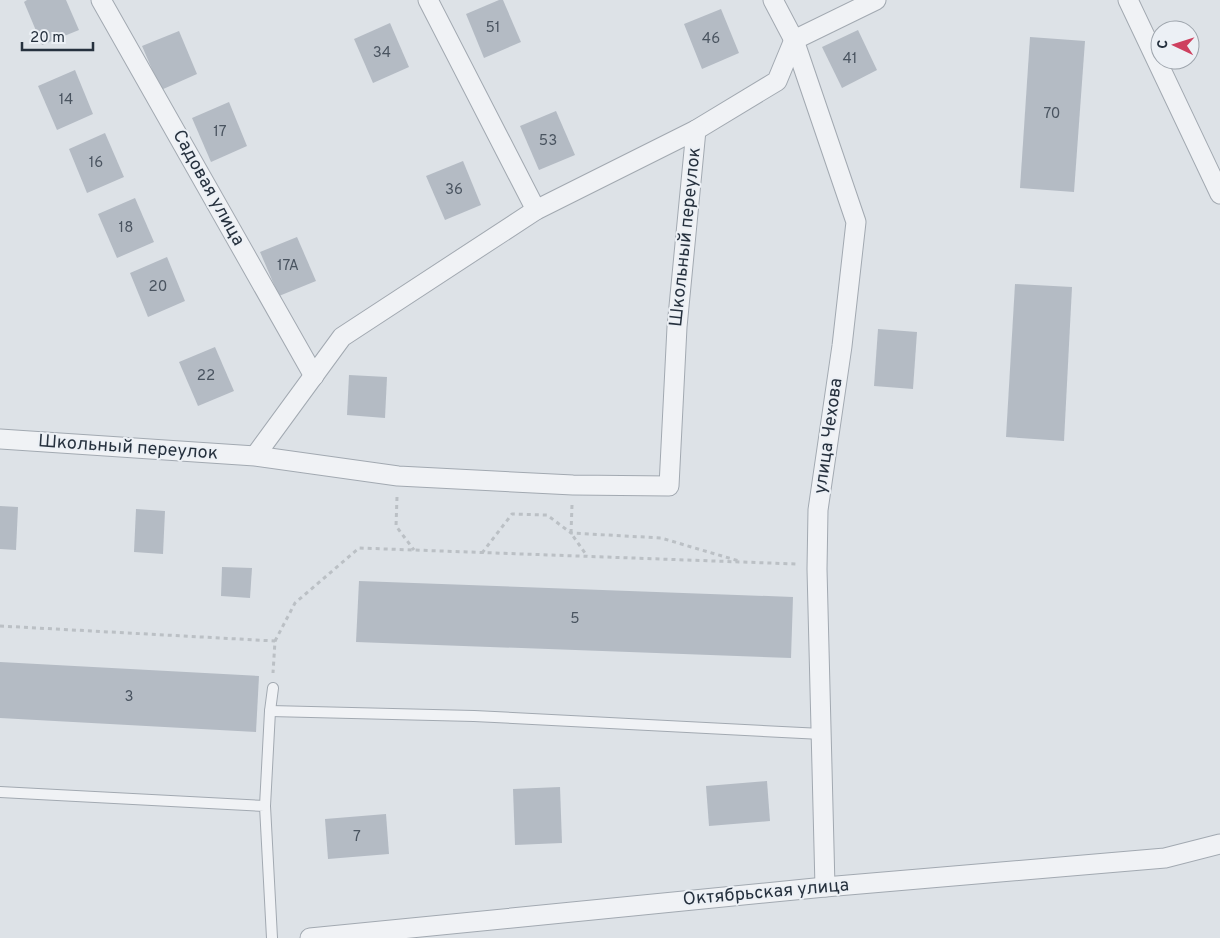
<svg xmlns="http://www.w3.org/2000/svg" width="1220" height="938" viewBox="0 0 1220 938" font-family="Overpass,sans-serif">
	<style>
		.building { fill: #b4bbc4 }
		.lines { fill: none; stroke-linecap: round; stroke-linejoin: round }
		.service-casing { stroke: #a2a9b1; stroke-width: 12 }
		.minor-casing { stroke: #a2a9b1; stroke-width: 21 }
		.path { stroke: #bbc0c5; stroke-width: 3; stroke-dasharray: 4 4; stroke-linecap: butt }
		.service { stroke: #f0f2f5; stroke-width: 10 }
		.minor { stroke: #f0f2f5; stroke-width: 19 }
		.labels { text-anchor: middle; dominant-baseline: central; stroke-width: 4; stroke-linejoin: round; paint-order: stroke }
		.number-label { font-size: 15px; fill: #4a5460 }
		.street-label { font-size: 18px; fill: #26313e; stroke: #ecf0f5 }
	</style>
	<rect width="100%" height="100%" fill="#dde2e7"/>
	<g class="building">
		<polygon points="27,0 66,0 79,30 42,45 24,2"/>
		<polygon points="499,0 503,0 521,42 484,58 466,14"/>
		<polygon points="721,9 739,53 702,69 684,24"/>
		<polygon points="390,23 409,67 373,83 354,39"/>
		<polygon points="858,30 877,70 842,88 822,47"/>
		<polygon points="179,31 197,74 161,90 142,46"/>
		<polygon points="1030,37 1085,41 1074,192 1020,188"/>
		<polygon points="75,70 93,114 57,130 38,86"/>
		<polygon points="229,102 247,146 211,162 192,118"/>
		<polygon points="556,111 575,155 539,170 520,126"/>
		<polygon points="105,133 124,177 87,193 69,149"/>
		<polygon points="463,161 481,205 445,220 426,176"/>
		<polygon points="135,198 154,242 117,258 98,214"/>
		<polygon points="297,237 316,281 279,296 260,252"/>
		<polygon points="167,257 185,301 148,317 130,273"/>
		<polygon points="1015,284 1072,287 1064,441 1006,437"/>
		<polygon points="878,329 917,332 913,389 874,386"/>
		<polygon points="215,347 234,391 198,406 179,362"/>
		<polygon points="349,375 387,377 385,418 347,415"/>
		<polygon points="0,506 18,507 16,550 0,549"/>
		<polygon points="136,509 165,511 163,554 134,552"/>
		<polygon points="222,567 252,568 250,598 221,596"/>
		<polygon points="359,581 793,597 791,658 356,642"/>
		<polygon points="0,662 259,676 256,732 0,718"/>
		<polygon points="767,781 770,821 709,826 706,786"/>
		<polygon points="560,787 562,843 515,845 513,789"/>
		<polygon points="386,814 389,854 328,859 325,819"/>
	</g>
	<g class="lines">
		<defs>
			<g id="service">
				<polyline points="270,711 474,716 822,734"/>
				<polyline points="0,792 265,806 272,938"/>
				<polyline points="265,806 270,711 273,688"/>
			</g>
			<g id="minor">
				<polyline points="101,0 314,376"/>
				<polyline points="428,0 536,210"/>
				<polyline points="773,0 794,40 856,222 842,346 818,510 817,569 825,887"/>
				<polyline points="1128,0 1220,194"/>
				<polyline points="696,130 777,81 794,40 876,0"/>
				<polyline points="0,439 255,456 398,476 573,485 669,486 677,327 696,130 536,210 342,337 255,456"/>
				<polyline points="310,938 825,887 1165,858 1220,844"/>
			</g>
		</defs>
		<use href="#service" class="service-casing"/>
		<use href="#minor" class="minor-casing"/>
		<g class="path">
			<polyline points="397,497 396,526 414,550"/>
			<polyline points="572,505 571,533 587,556"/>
			<polyline points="482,553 512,514 547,515 571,533 661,538 739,561"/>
			<polyline points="0,626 275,641 273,673"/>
			<polyline points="275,641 295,603 359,548 796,564"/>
		</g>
		<use href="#service" class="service"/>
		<use href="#minor" class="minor"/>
	</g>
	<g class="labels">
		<g class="number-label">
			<text x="493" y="28">51</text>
			<text x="711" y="39">46</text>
			<text x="382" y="53">34</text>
			<text x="850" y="59">41</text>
			<text x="66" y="100">14</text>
			<text x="1052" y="114">70</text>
			<text x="220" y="132">17</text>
			<text x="548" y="141">53</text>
			<text x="96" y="163">16</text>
			<text x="454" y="190">36</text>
			<text x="126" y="228">18</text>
			<text x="288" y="266">17А</text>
			<text x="158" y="287">20</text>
			<text x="206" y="376">22</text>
			<text x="575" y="619">5</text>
			<text x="129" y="697">3</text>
			<text x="357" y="837">7</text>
		</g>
		<g class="street-label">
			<text transform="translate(208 188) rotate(61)">Садовая улица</text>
			<text transform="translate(686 237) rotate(-84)">Школьный переулок</text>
			<text transform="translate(829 436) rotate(-82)">улица Чехова</text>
			<text transform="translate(128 448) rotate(4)">Школьный переулок</text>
			<text transform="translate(766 893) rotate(-5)">Октябрьская улица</text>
		</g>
	</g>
	<g transform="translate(1175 45) rotate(274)"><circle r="24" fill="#ecf0f5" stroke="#9da4ac"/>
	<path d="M0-4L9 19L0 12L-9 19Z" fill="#ce405f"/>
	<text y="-8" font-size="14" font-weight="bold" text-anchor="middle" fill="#26313e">С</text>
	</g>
	<path d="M22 42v8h71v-8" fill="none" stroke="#26313e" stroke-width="2.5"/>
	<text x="30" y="42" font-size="15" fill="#26313e" stroke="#ecf0f5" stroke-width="4" paint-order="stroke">20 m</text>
</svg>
